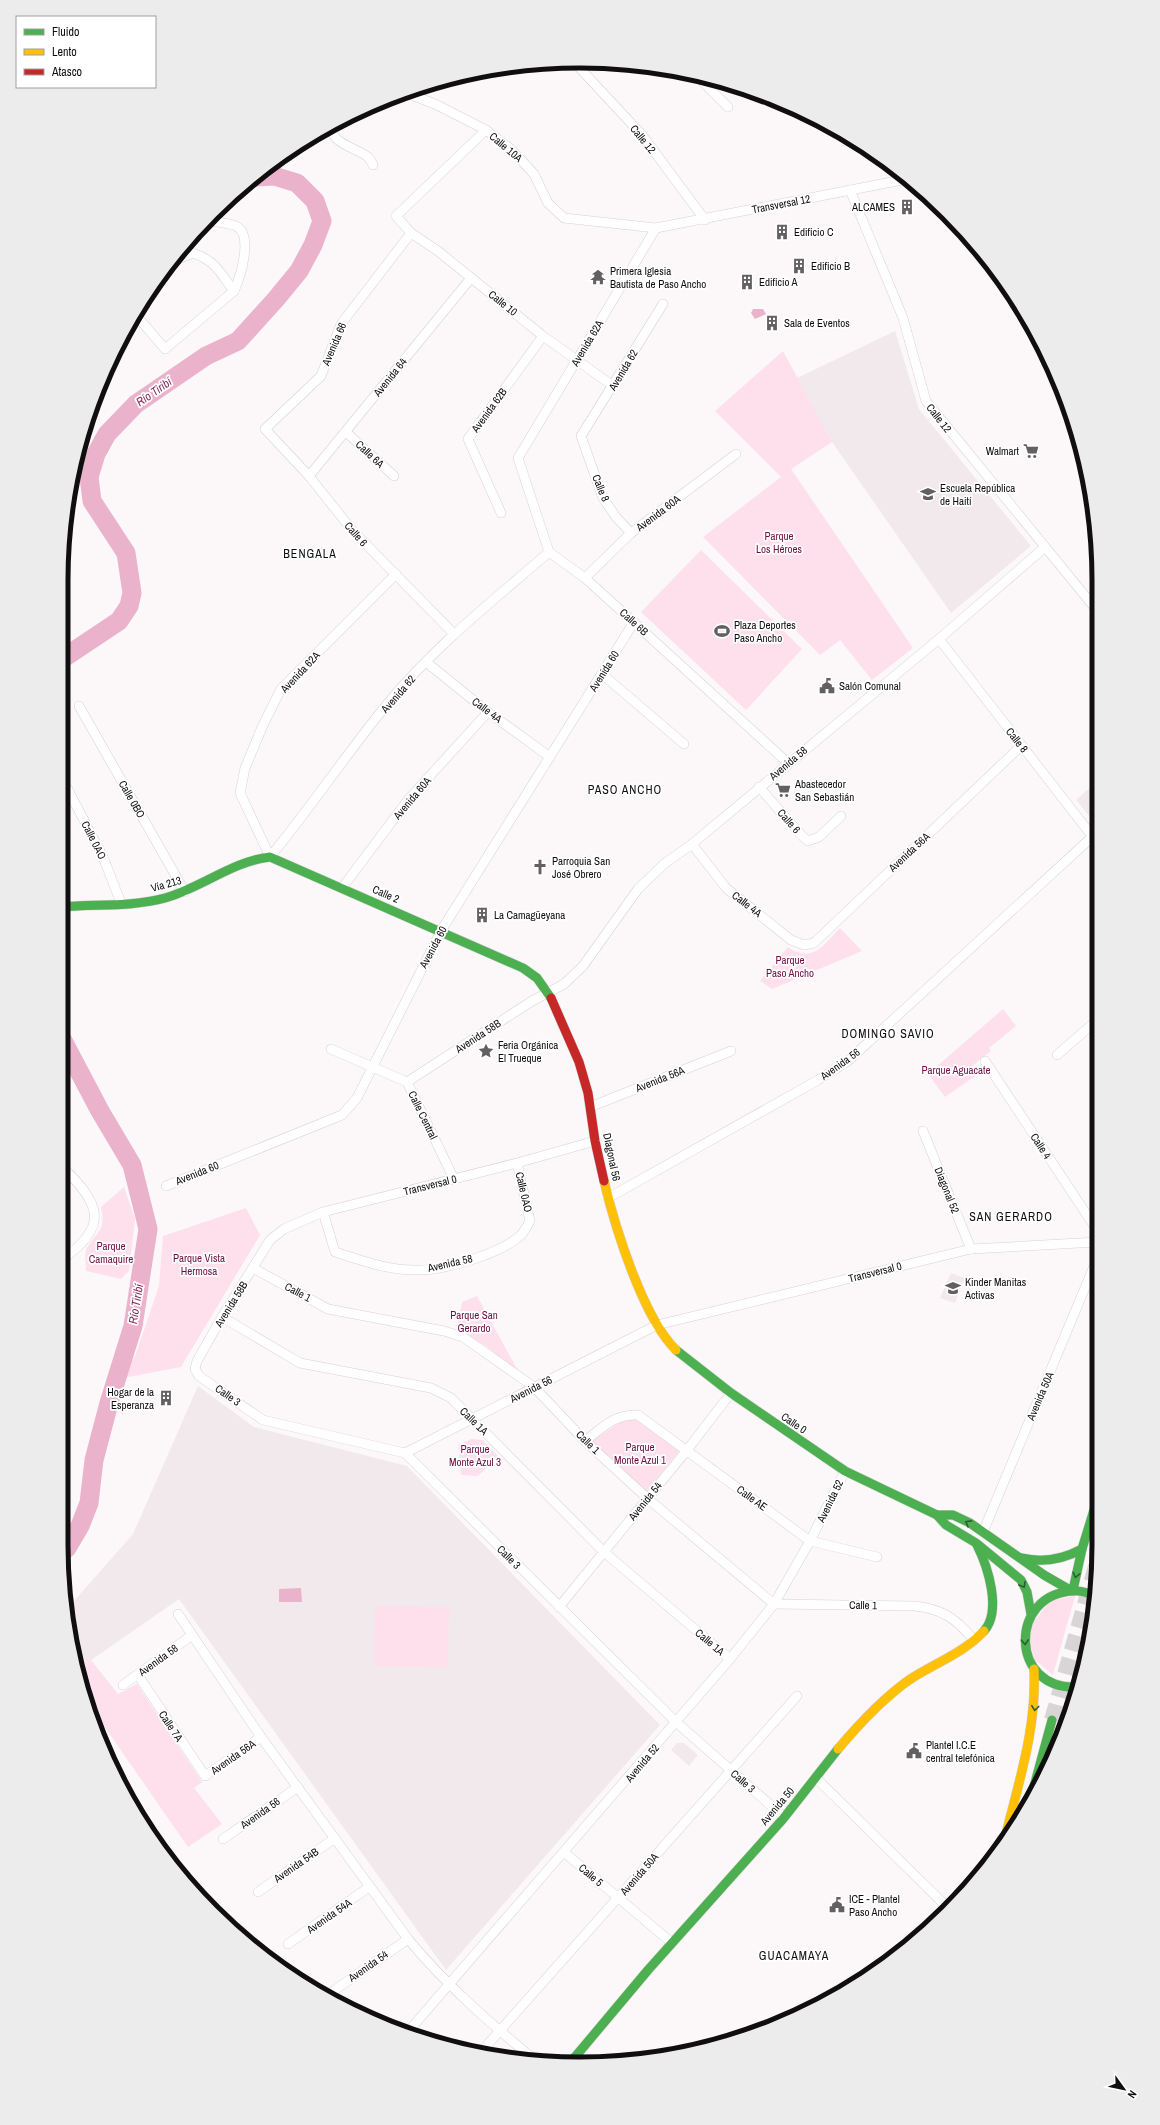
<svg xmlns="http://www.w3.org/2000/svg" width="1160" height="2125" viewBox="0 0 1160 2125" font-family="'Archivo Narrow',sans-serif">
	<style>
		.built { fill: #f2e9ed }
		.green { fill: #fedfec }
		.water { fill: #eab2cb }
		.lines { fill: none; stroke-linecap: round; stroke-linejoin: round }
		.river { stroke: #eab2cb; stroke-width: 19 }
		.highway-tunnel { stroke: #d9d5d7; stroke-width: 16; stroke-dasharray: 16 8; stroke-linecap: butt }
		.street-casing { stroke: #d5d3d4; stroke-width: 10 }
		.fast-casing { stroke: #d5d3d4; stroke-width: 10 }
		.slow-casing { stroke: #d5d3d4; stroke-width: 10 }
		.jam-casing { stroke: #d5d3d4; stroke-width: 10 }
		.street { stroke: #fffefe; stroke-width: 9 }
		.fast { stroke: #4caf50; stroke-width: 9 }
		.slow { stroke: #ffc107; stroke-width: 9 }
		.jam { stroke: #c62828; stroke-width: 9 }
		.oneway { stroke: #2e5e30 }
		.labels { text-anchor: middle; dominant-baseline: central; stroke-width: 3.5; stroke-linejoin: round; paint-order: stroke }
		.street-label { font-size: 11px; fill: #100e0f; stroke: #fff }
		.poi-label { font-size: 11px; fill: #100e0f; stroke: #fff; text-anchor: start }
		.park-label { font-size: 11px; fill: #6d0f44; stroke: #fff }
		.water-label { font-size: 12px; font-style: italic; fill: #862b5a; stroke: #fff }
		.neighbourhood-label { font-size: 12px; letter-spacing: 1px; fill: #100e0f; stroke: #fff }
		.rim { fill: none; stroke: #100e0f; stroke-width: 5 }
	</style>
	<rect width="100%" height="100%" fill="#fcf8fa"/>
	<g class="built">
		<polygon points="895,331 919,409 1031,546 951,613 832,442 797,378"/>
		<polygon points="1095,783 1096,815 1091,818 1076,800"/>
		<polygon points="951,1273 965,1278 955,1303 940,1298"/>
		<polygon points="198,1386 254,1427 407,1466 660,1725 446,1970 179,1599 87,1663 71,1643 67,1609 133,1534"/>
		<polygon points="677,1743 684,1743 698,1755 689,1766 671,1750"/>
	</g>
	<g class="green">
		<polygon points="783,351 832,442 791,469 913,648 872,680 840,640 820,655 703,537 781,477 715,411"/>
		<polygon points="701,550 802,649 746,710 641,612"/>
		<path d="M840,928L862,951L772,989L760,981L788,947C813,964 823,945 840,928Z"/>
		<polygon points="1003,1009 1016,1026 989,1048 991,1051 972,1066 978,1074 945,1097 928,1074"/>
		<path d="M124,1187L135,1219L129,1271L121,1279L86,1271C86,1264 84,1253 87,1248C98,1230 106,1231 101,1207Z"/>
		<polygon points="246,1208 260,1235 181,1367 123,1378 136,1354 159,1286 163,1236"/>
		<path d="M477,1296L517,1369L516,1373C494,1352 486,1342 456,1332L462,1302Z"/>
		<polygon points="625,1419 640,1420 679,1451 645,1493 592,1441"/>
		<polygon points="471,1439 483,1440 498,1456 478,1476 461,1475 458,1445"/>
		<polygon points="1075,1596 1053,1675 1035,1660 1030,1644 1031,1625 1051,1600"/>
		<polygon points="375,1606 449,1607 448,1667 374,1666"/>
		<polygon points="74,1648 87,1663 91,1660 118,1694 137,1684 202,1782 194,1788 222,1824 188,1847 86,1700 72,1650"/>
	</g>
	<g class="water">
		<polygon points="753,309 763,309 766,314 755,319 751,313"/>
		<polygon points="301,1588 302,1602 279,1602 279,1589"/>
	</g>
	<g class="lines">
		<g class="river">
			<polyline points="62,659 119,621 129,606 132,593 126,553 92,501 89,477 96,454 107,434 136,404 206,356 238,341 276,299 299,271 313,245 322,221 315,201 297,183 274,176 255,177"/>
			<polyline points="62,1039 100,1111 132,1165 148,1229 133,1326 109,1403 94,1460 89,1503 80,1526 67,1548 62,1552"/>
		</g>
		<polyline class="highway-tunnel" points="1052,1720 1098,1559"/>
		<defs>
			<g id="street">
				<polyline points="575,63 642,135 705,220"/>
				<polyline points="698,77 728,107"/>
				<polyline points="407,93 437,105 486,130 512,150 534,174 548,203 564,218 656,228 907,179"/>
				<path d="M337,123C320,140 359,149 368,157C370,159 372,163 373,165"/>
				<polyline points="486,130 396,216 411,233 438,251 543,336 613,386"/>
				<polyline points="850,190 903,318 926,401 1095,608"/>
				<path d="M211,221C219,223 230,223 236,226C254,235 240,278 234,291"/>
				<polyline points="656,228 518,458 549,552 585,578 788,763"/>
				<polyline points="411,233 341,324 321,376 265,429 309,476 352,530 454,634"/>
				<path d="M135,314L165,349L234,291C220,273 216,261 193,253L173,261"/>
				<polyline points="346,432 394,476"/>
				<polyline points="309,476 471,278"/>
				<polyline points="501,513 468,439 543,336"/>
				<polyline points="631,533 616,517 603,498 581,436 663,304"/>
				<path d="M396,574L281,689L263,725L245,768L240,793L270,857C311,807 347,753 388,703C435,646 494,600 549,552"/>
				<polyline points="585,578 631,533 736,454"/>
				<polyline points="939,639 1096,841"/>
				<polyline points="426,662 488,712 550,757"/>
				<polyline points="602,674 684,744"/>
				<polyline points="79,706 185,892"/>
				<polyline points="62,778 103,857 121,903"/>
				<polyline points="759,787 802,836 808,841 819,837 841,816"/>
				<polyline points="692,844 726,888 791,940 804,945 814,943 1021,746"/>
				<polyline points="342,888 408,800 488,712"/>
				<polyline points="331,1049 407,1082 454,1179"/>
				<polyline points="1057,1055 1096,1021"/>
				<polyline points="985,1061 1097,1230"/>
				<polyline points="407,1082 532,1001 564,984 583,966 638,889 664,864 692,844 939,639 1044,548"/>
				<polyline points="590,1107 731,1051"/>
				<polyline points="923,1131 971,1249"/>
				<polyline points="595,1141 517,1163 323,1212 284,1229 270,1240 222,1317 197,1361 195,1369 199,1376 263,1420 405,1453 676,1722 784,1817"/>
				<polyline points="166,1186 342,1115 357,1098 441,931 634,622"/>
				<polyline points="608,1198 818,1080 848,1061 1092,837"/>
				<path d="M323,1212L335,1252C362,1261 391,1271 419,1270C446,1270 503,1253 522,1234C525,1230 528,1225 530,1221L517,1163"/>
				<path d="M61,1260C110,1227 101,1203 61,1166"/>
				<path d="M253,1268L328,1309L444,1331L463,1337L534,1387L585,1441L647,1498L774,1604L914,1606C943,1609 955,1618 974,1640"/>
				<polyline points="222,1317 300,1363 431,1388 451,1398 604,1552 730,1659"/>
				<path d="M585,1441C603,1427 614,1414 638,1415L810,1541L877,1557"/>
				<polyline points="405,1453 657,1325 971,1249 1097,1242"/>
				<polyline points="983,1532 1097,1259"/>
				<polyline points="559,1607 687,1450 731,1393"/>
				<path d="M178,1614L261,1737L408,1939C446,1985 491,2024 536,2061"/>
				<polyline points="138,1675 205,1776 261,1737"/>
				<polyline points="123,1685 192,1635"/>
				<polyline points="816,1778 948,1908"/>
				<polyline points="223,1839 298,1787"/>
				<polyline points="565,1853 672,1943"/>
				<polyline points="258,1892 335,1838"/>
				<polyline points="288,1944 369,1887"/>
				<polyline points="329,1994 408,1939"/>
				<polyline points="407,2033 730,1659 774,1604 810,1541 845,1471"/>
				<polyline points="481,2052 797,1696"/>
			</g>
			<g id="fast">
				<path d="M62,907C96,904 132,907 165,898C201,888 233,861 270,857L523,968L537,978L551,998"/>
				<polyline points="676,1350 731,1393 845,1471 937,1515 946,1525 976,1543 1021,1580 1027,1592 1031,1614"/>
				<polyline points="937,1515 953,1515 970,1523 1044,1575 1070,1590"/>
				<path d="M977,1545C988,1567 1002,1611 984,1631"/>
				<path d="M1021,1558C1043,1563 1062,1560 1082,1549"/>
				<polyline points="1073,1590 1082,1549 1098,1497"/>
				<path d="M1078,1687C1009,1691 1008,1593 1074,1591C1081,1590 1088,1594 1095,1595"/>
				<polyline points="1029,1805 1052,1720"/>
				<polyline points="570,2063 648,1970 783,1819 838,1749"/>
			</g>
			<g id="slow">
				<path d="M604,1181C615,1227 643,1318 676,1350"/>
				<path d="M838,1749C859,1724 882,1699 909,1680C933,1664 964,1653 984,1631"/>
				<path d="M1004,1842C1018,1784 1037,1729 1034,1669"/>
			</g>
			<polyline id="jam" points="551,998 579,1062 588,1093 595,1141 604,1181"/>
		</defs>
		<use href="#street" class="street-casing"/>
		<use href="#fast" class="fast-casing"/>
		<use href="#slow" class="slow-casing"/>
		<use href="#jam" class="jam-casing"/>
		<use href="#street" class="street"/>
		<use href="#fast" class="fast"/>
		<use href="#slow" class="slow"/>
		<use href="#jam" class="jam"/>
	</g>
	<defs><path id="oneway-chevron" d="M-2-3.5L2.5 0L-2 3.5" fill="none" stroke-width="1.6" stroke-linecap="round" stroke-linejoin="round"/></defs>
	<g class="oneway">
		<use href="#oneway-chevron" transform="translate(968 1523) rotate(-151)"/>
		<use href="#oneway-chevron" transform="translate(1076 1575) rotate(103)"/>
		<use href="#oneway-chevron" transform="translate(1023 1585) rotate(61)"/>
		<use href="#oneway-chevron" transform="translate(1025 1642) rotate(87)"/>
		<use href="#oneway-chevron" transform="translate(1035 1708) rotate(97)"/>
	</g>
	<defs>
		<symbol id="building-bare" viewBox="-9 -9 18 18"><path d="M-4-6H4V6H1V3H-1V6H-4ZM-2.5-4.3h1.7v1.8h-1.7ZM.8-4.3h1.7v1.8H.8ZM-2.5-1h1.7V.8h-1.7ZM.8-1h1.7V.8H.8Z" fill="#636061" stroke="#fff" stroke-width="2.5" paint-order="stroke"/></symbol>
		<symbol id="temple-bare" viewBox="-9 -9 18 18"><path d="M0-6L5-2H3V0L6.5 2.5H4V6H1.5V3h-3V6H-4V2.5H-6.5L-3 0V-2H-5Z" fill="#636061" stroke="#fff" stroke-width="2.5" paint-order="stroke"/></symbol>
		<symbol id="supermarket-bare" viewBox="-9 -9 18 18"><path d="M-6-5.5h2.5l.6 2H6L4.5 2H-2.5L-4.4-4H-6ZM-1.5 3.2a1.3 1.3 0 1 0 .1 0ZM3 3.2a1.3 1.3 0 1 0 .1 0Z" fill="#636061" stroke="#fff" stroke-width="2.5" paint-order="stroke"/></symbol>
		<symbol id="school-bare" viewBox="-9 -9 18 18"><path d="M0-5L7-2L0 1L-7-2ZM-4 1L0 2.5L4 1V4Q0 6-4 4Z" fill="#636061" stroke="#fff" stroke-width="2.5" paint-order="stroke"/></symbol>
		<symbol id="stadium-bare" viewBox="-9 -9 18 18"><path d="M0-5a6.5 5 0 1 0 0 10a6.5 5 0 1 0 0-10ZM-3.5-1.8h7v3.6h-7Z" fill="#636061" stroke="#fff" stroke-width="2.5" paint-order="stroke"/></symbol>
		<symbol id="civic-bare" viewBox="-9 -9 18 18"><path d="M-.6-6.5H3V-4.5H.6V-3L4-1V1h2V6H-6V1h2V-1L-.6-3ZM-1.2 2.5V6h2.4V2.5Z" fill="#636061" stroke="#fff" stroke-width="2.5" paint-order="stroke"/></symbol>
		<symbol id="church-bare" viewBox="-9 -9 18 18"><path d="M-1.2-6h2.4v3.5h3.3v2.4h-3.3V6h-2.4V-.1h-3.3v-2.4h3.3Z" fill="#636061" stroke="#fff" stroke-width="2.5" paint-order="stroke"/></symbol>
		<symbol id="sight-bare" viewBox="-9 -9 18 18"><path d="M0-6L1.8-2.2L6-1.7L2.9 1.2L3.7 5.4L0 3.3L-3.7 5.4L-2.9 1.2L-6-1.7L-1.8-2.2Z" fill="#636061" stroke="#fff" stroke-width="2.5" paint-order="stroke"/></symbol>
	</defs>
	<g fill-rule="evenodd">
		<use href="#building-bare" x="896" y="196" width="22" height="22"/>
		<use href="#building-bare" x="771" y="221" width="22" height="22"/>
		<use href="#building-bare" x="788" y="255" width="22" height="22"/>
		<use href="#temple-bare" x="587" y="266" width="22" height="22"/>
		<use href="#building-bare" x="736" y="271" width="22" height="22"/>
		<use href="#building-bare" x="761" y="312" width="22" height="22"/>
		<use href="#supermarket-bare" x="1020" y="440" width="22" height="22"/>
		<use href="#school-bare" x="917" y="483" width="22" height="22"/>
		<use href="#stadium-bare" x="711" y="620" width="22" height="22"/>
		<use href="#civic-bare" x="816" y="675" width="22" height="22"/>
		<use href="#supermarket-bare" x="772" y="779" width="22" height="22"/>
		<use href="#church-bare" x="529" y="856" width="22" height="22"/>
		<use href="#building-bare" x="471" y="904" width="22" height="22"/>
		<use href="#sight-bare" x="475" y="1040" width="22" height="22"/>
		<use href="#school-bare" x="942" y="1277" width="22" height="22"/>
		<use href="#building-bare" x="155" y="1387" width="22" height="22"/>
		<use href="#civic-bare" x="903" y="1740" width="22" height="22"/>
		<use href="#civic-bare" x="826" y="1894" width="22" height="22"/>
	</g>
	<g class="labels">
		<g class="street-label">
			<text transform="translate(643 139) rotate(51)">Calle 12</text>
			<text transform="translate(506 147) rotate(40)">Calle 10A</text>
			<text transform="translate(781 204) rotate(-11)">Transversal 12</text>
			<text transform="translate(503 303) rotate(39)">Calle 10</text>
			<text transform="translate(587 343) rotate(-59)">Avenida 62A</text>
			<text transform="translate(334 344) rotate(-67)">Avenida 66</text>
			<text transform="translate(623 370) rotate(-59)">Avenida 62</text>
			<text transform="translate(390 377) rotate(-51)">Avenida 64</text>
			<text transform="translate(489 410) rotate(-54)">Avenida 62B</text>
			<text transform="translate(939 418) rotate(52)">Calle 12</text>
			<text transform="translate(370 454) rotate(43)">Calle 6A</text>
			<text transform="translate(601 488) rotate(68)">Calle 8</text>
			<text transform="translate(658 513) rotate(-37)">Avenida 60A</text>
			<text transform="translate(356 534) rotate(49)">Calle 6</text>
			<text transform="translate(634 622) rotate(42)">Calle 6B</text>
			<text transform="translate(604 671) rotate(-58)">Avenida 60</text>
			<text transform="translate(300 672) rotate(-47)">Avenida 62A</text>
			<text transform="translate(398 694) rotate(-49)">Avenida 62</text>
			<text transform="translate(487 710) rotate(37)">Calle 4A</text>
			<text transform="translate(1017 740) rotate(52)">Calle 8</text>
			<text transform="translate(788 763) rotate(-40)">Avenida 58</text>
			<text transform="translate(412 798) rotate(-50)">Avenida 60A</text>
			<text transform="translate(132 799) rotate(60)">Calle 0BO</text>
			<text transform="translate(789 821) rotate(49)">Calle 6</text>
			<text transform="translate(94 840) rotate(63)">Calle 0AO</text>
			<text transform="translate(909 852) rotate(-43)">Avenida 56A</text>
			<text transform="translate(166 884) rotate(-16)">Vía 213</text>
			<text transform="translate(386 894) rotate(24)">Calle 2</text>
			<text transform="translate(747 904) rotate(38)">Calle 4A</text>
			<text transform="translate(433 947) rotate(-62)">Avenida 60</text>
			<text transform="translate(478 1036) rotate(-33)">Avenida 58B</text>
			<text transform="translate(840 1064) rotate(-36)">Avenida 56</text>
			<text transform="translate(660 1079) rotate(-22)">Avenida 56A</text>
			<text transform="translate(423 1115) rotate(64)">Calle Central</text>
			<text transform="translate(1041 1146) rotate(57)">Calle 4</text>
			<text transform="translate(612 1157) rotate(78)">Diagonal 56</text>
			<text transform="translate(197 1173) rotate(-22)">Avenida 60</text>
			<text transform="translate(430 1185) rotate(-14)">Transversal 0</text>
			<text transform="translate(947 1190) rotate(68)">Diagonal 52</text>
			<text transform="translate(524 1192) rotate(77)">Calle 0AO</text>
			<text transform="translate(450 1263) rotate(-13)">Avenida 58</text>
			<text transform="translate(875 1272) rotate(-14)">Transversal 0</text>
			<text transform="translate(298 1292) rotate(28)">Calle 1</text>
			<text transform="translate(231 1304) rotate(-58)">Avenida 58B</text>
			<text transform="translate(531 1389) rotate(-27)">Avenida 56</text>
			<text transform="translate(228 1395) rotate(35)">Calle 3</text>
			<text transform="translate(1040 1396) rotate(-67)">Avenida 50A</text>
			<text transform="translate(474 1421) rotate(44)">Calle 1A</text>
			<text transform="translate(794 1423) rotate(34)">Calle 0</text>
			<text transform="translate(588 1442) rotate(44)">Calle 1</text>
			<text transform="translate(752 1498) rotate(36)">Calle AE</text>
			<text transform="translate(645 1501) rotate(-51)">Avenida 54</text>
			<text transform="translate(830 1501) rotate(-64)">Avenida 52</text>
			<text transform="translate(509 1557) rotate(45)">Calle 3</text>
			<text transform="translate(863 1605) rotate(1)">Calle 1</text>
			<text transform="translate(710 1642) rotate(40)">Calle 1A</text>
			<text transform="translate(158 1660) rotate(-36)">Avenida 58</text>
			<text transform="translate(171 1726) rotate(56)">Calle 7A</text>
			<text transform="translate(233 1757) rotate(-35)">Avenida 56A</text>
			<text transform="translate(642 1763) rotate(-50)">Avenida 52</text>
			<text transform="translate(743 1781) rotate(41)">Calle 3</text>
			<text transform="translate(777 1806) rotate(-50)">Avenida 50</text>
			<text transform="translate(260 1813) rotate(-35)">Avenida 56</text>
			<text transform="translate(296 1865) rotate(-35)">Avenida 54B</text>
			<text transform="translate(639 1874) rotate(-49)">Avenida 50A</text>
			<text transform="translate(591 1875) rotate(40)">Calle 5</text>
			<text transform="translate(329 1916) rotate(-35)">Avenida 54A</text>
			<text transform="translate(368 1966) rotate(-35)">Avenida 54</text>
		</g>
		<g class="poi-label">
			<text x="895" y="207" text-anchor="end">ALCAMES</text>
			<text x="794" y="232">Edificio C</text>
			<text x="811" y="266">Edificio B</text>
			<text x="610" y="271">Primera Iglesia<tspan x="610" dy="13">Bautista de Paso Ancho</tspan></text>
			<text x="759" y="282">Edificio A</text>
			<text x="784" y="323">Sala de Eventos</text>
			<text x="1019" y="451" text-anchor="end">Walmart</text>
			<text x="940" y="488">Escuela República<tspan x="940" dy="13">de Haití</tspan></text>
			<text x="734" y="625">Plaza Deportes<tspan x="734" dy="13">Paso Ancho</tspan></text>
			<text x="839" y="686">Salón Comunal</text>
			<text x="795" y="784">Abastecedor<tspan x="795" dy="13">San Sebastián</tspan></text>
			<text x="552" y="861">Parroquia San<tspan x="552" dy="13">José Obrero</tspan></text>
			<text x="494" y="915">La Camagüeyana</text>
			<text x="498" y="1045">Feria Orgánica<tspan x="498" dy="13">El Trueque</tspan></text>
			<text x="965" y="1282">Kinder Manitas<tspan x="965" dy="13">Activas</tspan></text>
			<text x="154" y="1392" text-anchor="end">Hogar de la<tspan x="154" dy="13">Esperanza</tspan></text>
			<text x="926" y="1745">Plantel I.C.E<tspan x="926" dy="13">central telefónica</tspan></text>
			<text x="849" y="1899">ICE - Plantel<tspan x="849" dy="13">Paso Ancho</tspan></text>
		</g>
		<g class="park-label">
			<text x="779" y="536">Parque<tspan x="779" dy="13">Los Héroes</tspan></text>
			<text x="790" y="960">Parque<tspan x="790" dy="13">Paso Ancho</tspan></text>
			<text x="956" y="1070">Parque Aguacate</text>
			<text x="111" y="1246">Parque<tspan x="111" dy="13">Camaquire</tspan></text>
			<text x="199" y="1258">Parque Vista<tspan x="199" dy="13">Hermosa</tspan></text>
			<text x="474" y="1315">Parque San<tspan x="474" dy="13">Gerardo</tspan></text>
			<text x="640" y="1447">Parque<tspan x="640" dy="13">Monte Azul 1</tspan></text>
			<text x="475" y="1449">Parque<tspan x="475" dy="13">Monte Azul 3</tspan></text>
		</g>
		<g class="water-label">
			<text transform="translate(154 392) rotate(-35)">Río Tiribí</text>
			<text transform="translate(136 1304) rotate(-81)">Río Tiribí</text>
		</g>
		<g class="neighbourhood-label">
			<text x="310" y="554">BENGALA</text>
			<text x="625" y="790">PASO ANCHO</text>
			<text x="888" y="1034">DOMINGO SAVIO</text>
			<text x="1011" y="1217">SAN GERARDO</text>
			<text x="794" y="1956">GUACAMAYA</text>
		</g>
	</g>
	<path d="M0 0H1160V2125H0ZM580 68H580A512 512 0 0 1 1092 580V1545A512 512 0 0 1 580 2057H580A512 512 0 0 1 68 1545V580A512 512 0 0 1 580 68Z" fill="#ececec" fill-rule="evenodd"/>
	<path class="rim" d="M580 68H580A512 512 0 0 1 1092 580V1545A512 512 0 0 1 580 2057H580A512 512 0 0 1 68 1545V580A512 512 0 0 1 580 68Z"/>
	<rect x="16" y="16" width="140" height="72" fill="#ffffff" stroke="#9f9f9f"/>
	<rect x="24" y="29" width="20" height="6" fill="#4caf50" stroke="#9f9f9f"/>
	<text x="52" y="36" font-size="12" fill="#100e0f">Fluido</text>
	<rect x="24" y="49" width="20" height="6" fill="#ffc107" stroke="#9f9f9f"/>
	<text x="52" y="56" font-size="12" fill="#100e0f">Lento</text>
	<rect x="24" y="69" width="20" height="6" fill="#c62828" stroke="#9f9f9f"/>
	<text x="52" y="76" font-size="12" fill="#100e0f">Atasco</text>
	<g transform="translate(1124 2089) rotate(123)" stroke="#ffffff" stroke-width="3" paint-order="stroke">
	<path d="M0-3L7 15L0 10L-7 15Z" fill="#100e0f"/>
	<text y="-6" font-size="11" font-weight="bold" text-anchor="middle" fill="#100e0f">N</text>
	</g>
</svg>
